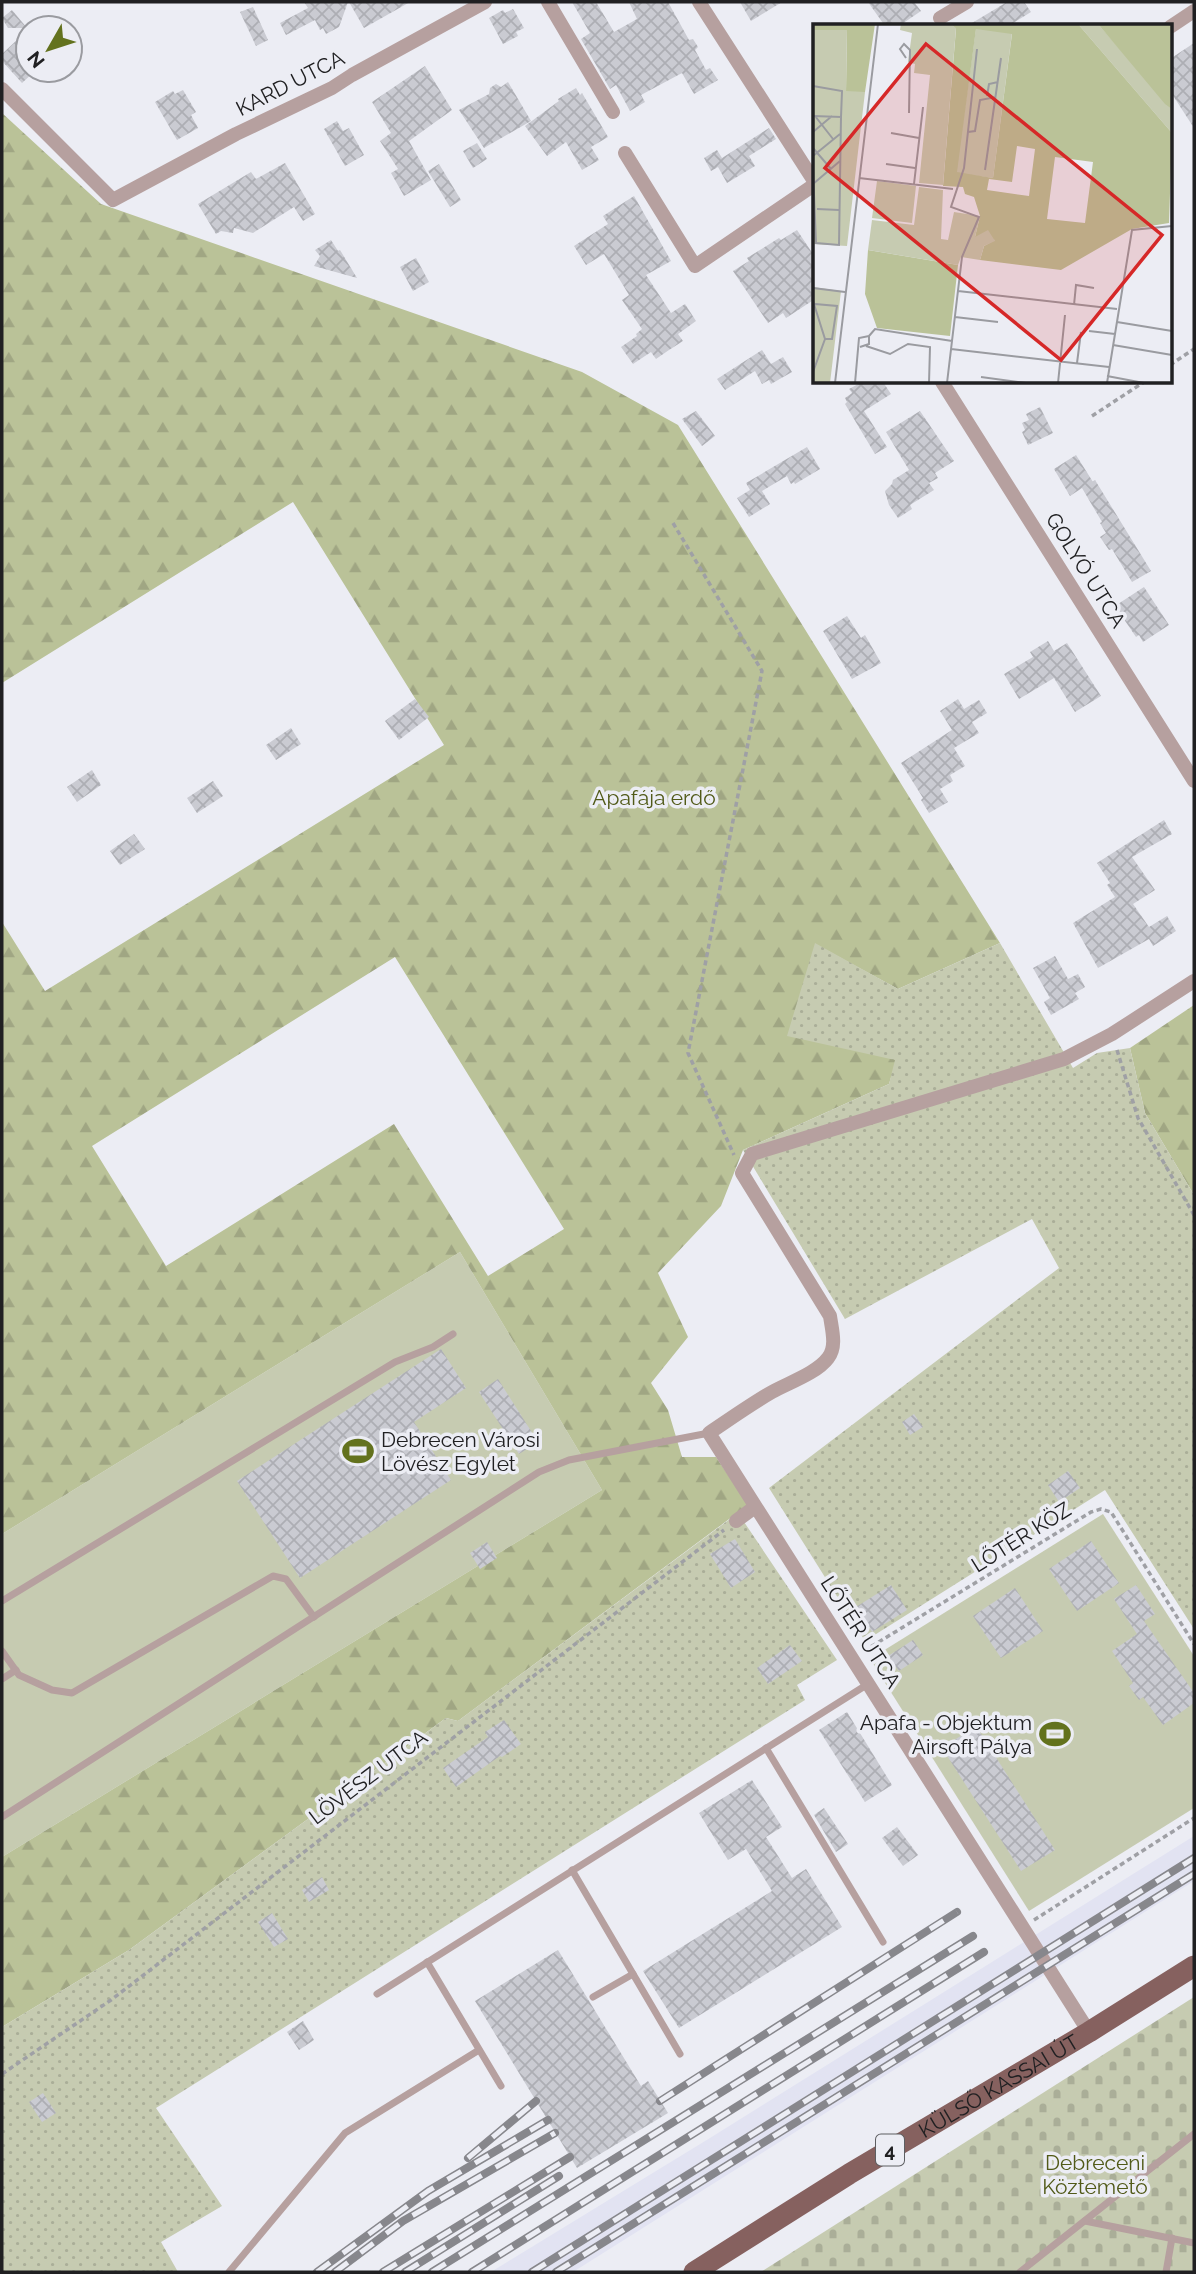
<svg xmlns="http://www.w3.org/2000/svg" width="1196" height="2274" viewBox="0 0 1196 2274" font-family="Raleway,sans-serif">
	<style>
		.built { fill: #e2e3f2 }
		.green { fill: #c6cbb1 }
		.forest { fill: url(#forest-firs); fill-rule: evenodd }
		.cemetery { fill: url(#cemetery-stones) }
		.garden { fill: url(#garden-dots) }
		.building { fill: url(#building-cross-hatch) }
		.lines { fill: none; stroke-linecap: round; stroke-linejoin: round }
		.path { stroke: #9fa0a5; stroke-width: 3.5; stroke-dasharray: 5 3.5; stroke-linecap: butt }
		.lane { stroke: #b6a09f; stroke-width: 7 }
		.street { stroke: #b6a09f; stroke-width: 14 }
		.primary { stroke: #86615f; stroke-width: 21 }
		.rail-casing { stroke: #87878c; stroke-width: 8 }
		.rail { stroke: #ecedf4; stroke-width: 5; stroke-dasharray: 16; stroke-linecap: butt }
		.labels { text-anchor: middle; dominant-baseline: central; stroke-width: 7; stroke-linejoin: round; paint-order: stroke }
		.shield { fill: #ecedf4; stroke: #5d5e61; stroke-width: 2 }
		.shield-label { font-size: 19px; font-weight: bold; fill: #202022 }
		.street-label { font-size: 21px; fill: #202022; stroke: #ecedf4 }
		.park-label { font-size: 21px; fill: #515a18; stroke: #ecedf4 }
		.poi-label { font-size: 21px; fill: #202022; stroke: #ecedf4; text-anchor: start }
		.inset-road { fill: none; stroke: #9a9ba0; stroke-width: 2 }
		.view { fill: #d62828; fill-opacity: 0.15; stroke: #d62828; stroke-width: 3.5 }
		.inset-edge { fill: none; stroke: #202022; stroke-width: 3.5 }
	</style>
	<defs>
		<pattern id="forest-firs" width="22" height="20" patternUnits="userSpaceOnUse" patternTransform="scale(1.75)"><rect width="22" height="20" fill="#bac298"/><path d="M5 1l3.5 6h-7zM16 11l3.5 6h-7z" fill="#a0a683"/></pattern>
		<pattern id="cemetery-stones" width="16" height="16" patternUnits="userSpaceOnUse" patternTransform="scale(1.75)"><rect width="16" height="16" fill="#c6cbb1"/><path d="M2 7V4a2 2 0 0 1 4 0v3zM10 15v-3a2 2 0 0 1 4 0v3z" fill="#aaae98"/></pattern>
		<pattern id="garden-dots" width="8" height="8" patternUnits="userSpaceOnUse" patternTransform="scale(1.75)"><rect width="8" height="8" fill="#c6cbb1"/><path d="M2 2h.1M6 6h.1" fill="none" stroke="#aaae98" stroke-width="1.8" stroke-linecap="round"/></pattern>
		<pattern id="building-cross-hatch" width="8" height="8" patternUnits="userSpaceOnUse" patternTransform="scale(1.75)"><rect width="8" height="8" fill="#cacbd2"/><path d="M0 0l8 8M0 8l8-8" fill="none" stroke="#adaeb4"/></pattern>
	</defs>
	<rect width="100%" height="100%" fill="#ecedf4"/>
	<polygon class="built" points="1194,1836 1194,1881 573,2272 491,2272 710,2138"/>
	<g class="green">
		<polygon points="460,1252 602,1490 2,1857 2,1534"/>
		<polygon points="1103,1514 1194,1656 1194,1808 1029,1911 870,1659"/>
	</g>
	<g class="forest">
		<path d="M2,113L101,204L582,372L678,425L1000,943L898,989L815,944L896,1061L889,1084L743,1150L721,1206L658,1273L688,1337L651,1383L668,1410L682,1457H716L748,1505L458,1721L446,1718L129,1950L2,2027V1857L602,1490L460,1252L2,1534V922L45,991L444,745L293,502L2,683ZM395,957L564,1229L488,1276L394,1124L166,1266L92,1146Z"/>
		<polygon points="1194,1005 1194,1195 1145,1113 1130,1048"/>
	</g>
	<polygon class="cemetery" points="1194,1997 1194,2272 761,2272"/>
	<g class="garden">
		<polygon points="815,943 898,989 1000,943 1073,1068 1097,1053 1130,1048 1145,1113 1194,1195 1194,1629 1105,1490 865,1641 769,1488 1059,1268 1032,1219 845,1319 743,1150 889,1084 895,1060 787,1036"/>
		<polygon points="738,1513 837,1660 797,1685 805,1700 156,2108 222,2206 161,2242 178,2272 2,2272 2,2027 129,1950 446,1718 458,1721"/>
	</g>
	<g class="building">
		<polygon points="304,2 348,2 339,27 326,34 323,28 320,30 315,20 286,35 280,23 308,8"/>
		<polygon points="349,2 410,2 364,28"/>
		<polygon points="572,2 596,2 614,32 637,19 629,2 668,2 689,40 693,39 698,47 695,50 706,70 710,68 718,80 694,94 682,73 641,95 645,102 630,111 616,85 610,89 581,39 590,33"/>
		<polygon points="740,2 782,2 751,21"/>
		<polygon points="868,2 914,2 921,11 899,26 885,26"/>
		<polygon points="1007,2 1024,2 1031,12 1008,26 967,26"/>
		<polygon points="253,7 268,40 256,46 240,12"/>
		<polygon points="513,9 524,28 516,32 518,36 503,44 489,18 503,10 505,13"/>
		<polygon points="12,10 27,28 8,28 2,18"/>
		<polygon points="18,39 28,50 28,70 34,72 22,83 2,61 2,54"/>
		<polygon points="1194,43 1194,128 1170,91 1170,59"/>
		<polygon points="425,66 452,110 409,141 431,180 404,196 391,173 398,169 380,141 391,133 372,102"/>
		<polygon points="508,82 531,121 484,148 459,110 489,94 490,88 496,84 501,87"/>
		<polygon points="576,88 580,95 582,93 608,137 591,147 599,160 582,170 566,142 547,156 525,126 559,101 558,99"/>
		<polygon points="183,90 196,112 191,115 198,128 177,140 155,102 173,91 175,94"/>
		<polygon points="337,121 343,131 349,128 364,155 345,166 324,129"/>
		<polygon points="769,128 776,139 749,156 755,166 727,183 718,167 711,171 704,158 717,150 722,158"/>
		<polygon points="477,143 487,159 473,168 463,151"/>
		<polygon points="285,163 315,214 303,221 294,207 253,233 234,228 233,233 221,231 216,234 198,204 251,172 256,179"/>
		<polygon points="439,164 461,200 450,207 428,171"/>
		<polygon points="634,196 671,261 646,275 671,313 685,304 696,321 678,334 683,341 669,350 656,359 651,352 633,364 621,347 637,336 636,334 642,329 622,300 629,295 604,254 586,265 574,246 608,224 603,216"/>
		<polygon points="797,230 815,257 815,299 786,318 783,313 768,323 733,271 749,261 747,258 779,238 781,240"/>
		<polygon points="331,240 338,251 340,250 357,278 314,266 320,256 315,250"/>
		<polygon points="416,258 429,282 413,291 400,267"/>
		<polygon points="762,350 771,364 783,357 792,372 771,384 769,380 762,384 755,371 725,390 717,379"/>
		<polygon points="862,382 883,382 891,394 864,411 887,447 875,454 845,404 847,402 845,398 852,393 849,389"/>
		<polygon points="1040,407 1053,433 1028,445 1022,432 1025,430 1022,423 1029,420 1026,414"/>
		<polygon points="696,411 715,436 702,446 682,419"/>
		<polygon points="920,411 954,461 935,473 938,478 929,483 934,490 910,505 912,509 898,518 889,505 885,491 892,484 893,480 909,470 886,432"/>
		<polygon points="807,447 820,469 795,484 794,482 791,484 787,476 762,491 770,504 749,517 737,498 750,490 746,483"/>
		<polygon points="1076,455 1093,482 1088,484 1095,480 1151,571 1132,582 1112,549 1109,550 1100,537 1106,533 1100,523 1102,522 1082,488 1070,496 1054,469"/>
		<polygon points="1144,587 1169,625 1143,642 1139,635 1136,637 1115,606"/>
		<polygon points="847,616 861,638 865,635 881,663 852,679 823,631"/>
		<polygon points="1048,641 1054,651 1067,643 1101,696 1075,712 1054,678 1019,699 1004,674 1033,657 1030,652"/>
		<polygon points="415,699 429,717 399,740 385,721"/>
		<polygon points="958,699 964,709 979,700 987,713 972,722 979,733 954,748 965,766 950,775 953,781 940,789 948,802 929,813 921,800 923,798 901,763 952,730 940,711"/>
		<polygon points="291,728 301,744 276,760 266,745"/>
		<polygon points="92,770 101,785 77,802 67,787"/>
		<polygon points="213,781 223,796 197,813 187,798"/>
		<polygon points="1164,820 1172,834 1132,857 1155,890 1133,904 1149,927 1167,916 1176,931 1153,946 1149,939 1098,968 1073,923 1115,897 1107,885 1110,883 1097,863"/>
		<polygon points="134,834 145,849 120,865 110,851"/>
		<polygon points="1055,956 1068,979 1078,974 1085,987 1075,993 1079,999 1051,1015 1044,1002 1050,998 1033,968"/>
		<polygon points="441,1349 466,1388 414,1422 451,1480 300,1578 237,1481"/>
		<polygon points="498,1379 538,1442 519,1454 479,1392"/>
		<polygon points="914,1414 923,1427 910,1435 902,1422"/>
		<polygon points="1068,1471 1080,1488 1059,1502 1048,1485"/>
		<polygon points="735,1539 755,1572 731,1588 710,1554"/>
		<polygon points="1091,1541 1119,1583 1077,1611 1049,1569"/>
		<polygon points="487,1542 497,1558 480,1569 470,1553"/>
		<polygon points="891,1585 907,1610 872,1632 856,1607"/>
		<polygon points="1136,1585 1155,1614 1144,1621 1194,1693 1194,1703 1163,1725 1143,1697 1139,1700 1129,1686 1133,1683 1112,1651 1137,1634 1114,1599"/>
		<polygon points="1015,1588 1043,1631 1001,1658 973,1616"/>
		<polygon points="913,1640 923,1655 899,1671 888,1656"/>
		<polygon points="790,1645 802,1661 768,1684 757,1668"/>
		<polygon points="847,1712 892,1785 865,1802 819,1730"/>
		<polygon points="504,1720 521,1744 502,1757 500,1756 456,1787 443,1768 488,1737 485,1732"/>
		<polygon points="976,1726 1055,1850 1021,1871 942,1748"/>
		<polygon points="752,1780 782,1827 766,1837 792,1878 806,1869 842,1927 679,2028 643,1971 772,1891 746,1849 728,1860 699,1813"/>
		<polygon points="824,1808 848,1844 836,1852 814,1815"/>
		<polygon points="897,1827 918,1855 903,1866 882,1838"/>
		<polygon points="322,1877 329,1890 309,1902 302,1890"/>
		<polygon points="272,1913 288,1939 274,1947 258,1922"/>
		<polygon points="558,1950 641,2086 648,2081 668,2113 577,2168 475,2001"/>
		<polygon points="303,2021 314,2040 299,2050 287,2032"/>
		<polygon points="43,2093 56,2113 42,2122 29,2102"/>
	</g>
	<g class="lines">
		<g class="path">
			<polyline points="1170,365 1194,349"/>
			<polyline points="1092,416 1144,382"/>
			<polyline points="673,523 762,671 688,1053 734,1155"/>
			<polyline points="1117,1050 1138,1118 1194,1215"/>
			<polyline points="864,1651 1091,1512 1101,1509 1111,1512 1194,1644"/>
			<polyline points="1034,1920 1194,1818"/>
			<polyline points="2,2074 111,2000 724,1530"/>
		</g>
		<g class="lane">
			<polyline points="2,1601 395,1362 433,1347 453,1334"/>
			<polyline points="2,1651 19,1675 52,1690 72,1693 273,1576 286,1579 314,1617"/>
			<polyline points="2,1679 16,1670"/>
			<polyline points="766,1748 883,1942"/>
			<polyline points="2,1817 539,1472 569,1460 709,1433"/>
			<polyline points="572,1870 680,2054"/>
			<polyline points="427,1962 501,2086"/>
			<polyline points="377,1994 868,1684"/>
			<polyline points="593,1997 633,1974"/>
			<polyline points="1085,2221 1194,2243"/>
			<polyline points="229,2272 345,2133 479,2050"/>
			<polyline points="1020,2272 1194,2134"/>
			<polyline points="1166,2272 1172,2238"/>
		</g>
		<g class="street">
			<polyline points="548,2 613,112"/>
			<polyline points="699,2 814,181"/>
			<polyline points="940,18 967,2"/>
			<polyline points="1170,27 1194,11"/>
			<polyline points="2,89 113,200 236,134 332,88 352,75 485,2"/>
			<polyline points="625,153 695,266 814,185"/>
			<polyline points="942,382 1194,781"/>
			<polyline points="736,1521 755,1507"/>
			<path d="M1089,2032L709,1433C730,1419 751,1404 772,1392C788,1383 817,1373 828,1358C837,1347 832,1330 830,1316L742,1173L752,1154L1064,1059L1112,1034L1194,981"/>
		</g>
		<path class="primary" id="s1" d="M694,2272L849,2174L1089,2032L1194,1966"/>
		<defs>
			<g id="rail">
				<polyline points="660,2101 957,1912"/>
				<polyline points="468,2158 536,2101"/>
				<polyline points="317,2272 428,2191 548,2120"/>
				<polyline points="335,2272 403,2221 555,2133"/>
				<polyline points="383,2272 570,2157"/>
				<polyline points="405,2272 559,2176"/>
				<polyline points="432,2272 973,1936"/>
				<polyline points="472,2272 984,1952"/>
				<polyline points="532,2272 1194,1858"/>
				<polyline points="556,2272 1194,1874"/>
			</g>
		</defs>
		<use href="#rail" class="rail-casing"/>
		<use href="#rail" class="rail"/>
	</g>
	<defs>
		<symbol id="stadium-bare" viewBox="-9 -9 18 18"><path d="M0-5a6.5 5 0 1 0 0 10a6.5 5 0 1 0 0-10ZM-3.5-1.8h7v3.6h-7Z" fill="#63721e" stroke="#ecedf4" stroke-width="2.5" paint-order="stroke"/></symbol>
	</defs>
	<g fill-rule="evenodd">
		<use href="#stadium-bare" x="336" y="1429" width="44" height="44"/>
		<use href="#stadium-bare" x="1033" y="1712" width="44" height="44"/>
	</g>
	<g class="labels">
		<rect class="shield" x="876" y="2134.5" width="28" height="31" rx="5"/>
		<g class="shield-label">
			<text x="890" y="2150">4</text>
		</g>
		<g class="street-label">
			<text transform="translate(290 83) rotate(-27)">KARD UTCA</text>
			<text transform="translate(1086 570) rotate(58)">GOLYÓ UTCA</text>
			<text transform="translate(1021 1537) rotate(-32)">LŐTÉR KÖZ</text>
			<text transform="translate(861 1632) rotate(57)">LŐTÉR UTCA</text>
			<text transform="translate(368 1777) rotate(-37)">LÖVÉSZ UTCA</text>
			<text stroke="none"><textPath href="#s1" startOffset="357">KÜLSŐ KASSAI ÚT</textPath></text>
		</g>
		<g class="park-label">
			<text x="654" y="797">Apafája erdő</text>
			<text x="1095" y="2162">Debreceni<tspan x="1095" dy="24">Köztemető</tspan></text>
		</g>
		<g class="poi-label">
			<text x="381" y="1439">Debrecen Városi<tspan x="381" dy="24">Lövész Egylet</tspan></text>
			<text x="1032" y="1722" text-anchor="end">Apafa - Objektum<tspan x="1032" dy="24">Airsoft Pálya</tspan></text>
		</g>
	</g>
	<g transform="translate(813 24)">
		<rect width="359" height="359" fill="#ecedf4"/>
		<path d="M265,0H285L359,85V109ZM163,4L199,9L180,154L143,149ZM64,157L103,162L99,199L59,194Z" fill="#c6cbb1"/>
		<path d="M0,0H62L52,68H33L34,7L0,6ZM138,0H265L359,109L356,199L319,205L248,246L167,236L171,222L182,216L162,213L167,192L161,173L152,170L150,163L130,162L143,5ZM163,5L199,10L180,154L144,148ZM204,122L222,125L216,172L174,166L176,155L199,158ZM242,133L280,138L272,199L234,195ZM285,0H359V85L352,80ZM55,226L145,241L137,312L64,304L52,270Z" fill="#bac298" fill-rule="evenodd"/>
		<path d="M0,6H34L33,67L52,68L34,222L0,220ZM0,263L28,267L17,359H0Z" fill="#c6cbb1"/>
		<path d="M88,0H138L143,4L130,161L106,159L117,51L101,49L102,40L95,38L99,9L87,6ZM106,163L130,166L128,215L135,216L141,188L167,192L162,213L175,206L182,217L171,222L167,236L148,233L145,241L55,226L59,196L101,201Z" fill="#c6cbb1"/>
		<path class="inset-road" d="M93,34L87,25L91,20L97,26L96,89M0,62L29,67L28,93L0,92M174,72L176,60L185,58M2,92L20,115M0,108L19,92M155,108L162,107L167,76L183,73M78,109L106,114M0,124L18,145M0,132L27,110M73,140L102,144M0,146L3,219L26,221L28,93M172,146L188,34M46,154L140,165M0,160L27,137M101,160L110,83M4,185L26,186M0,264L32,268M145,267L304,285M0,277L12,315L0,348M2,280L24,282L19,315H12M261,281L263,261L281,264M142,293L185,298M304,298L359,307M276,307L302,310M56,312L62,305L139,317M300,321L359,331M53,322L77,330L95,320L117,323L116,359M138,325L296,343M264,339L268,308M294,352L331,359M168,353L213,359M22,359L65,0M42,359L46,314L56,312V320L47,323M134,359L149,233L166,193L138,183L151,144L164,25M245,359L252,291M294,359L319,206L359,202"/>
		<path class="view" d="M113,20L349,211L248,336L12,144Z"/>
		<rect width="359" height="359" class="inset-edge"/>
	</g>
	<rect width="1196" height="2274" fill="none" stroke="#202022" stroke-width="7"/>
	<g transform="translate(49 49) rotate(231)"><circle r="33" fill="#ecedf4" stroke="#9a9ba0" stroke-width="2"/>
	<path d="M0-5L12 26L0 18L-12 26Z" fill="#63721e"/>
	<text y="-10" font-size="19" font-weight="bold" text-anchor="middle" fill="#202022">N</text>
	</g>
</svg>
